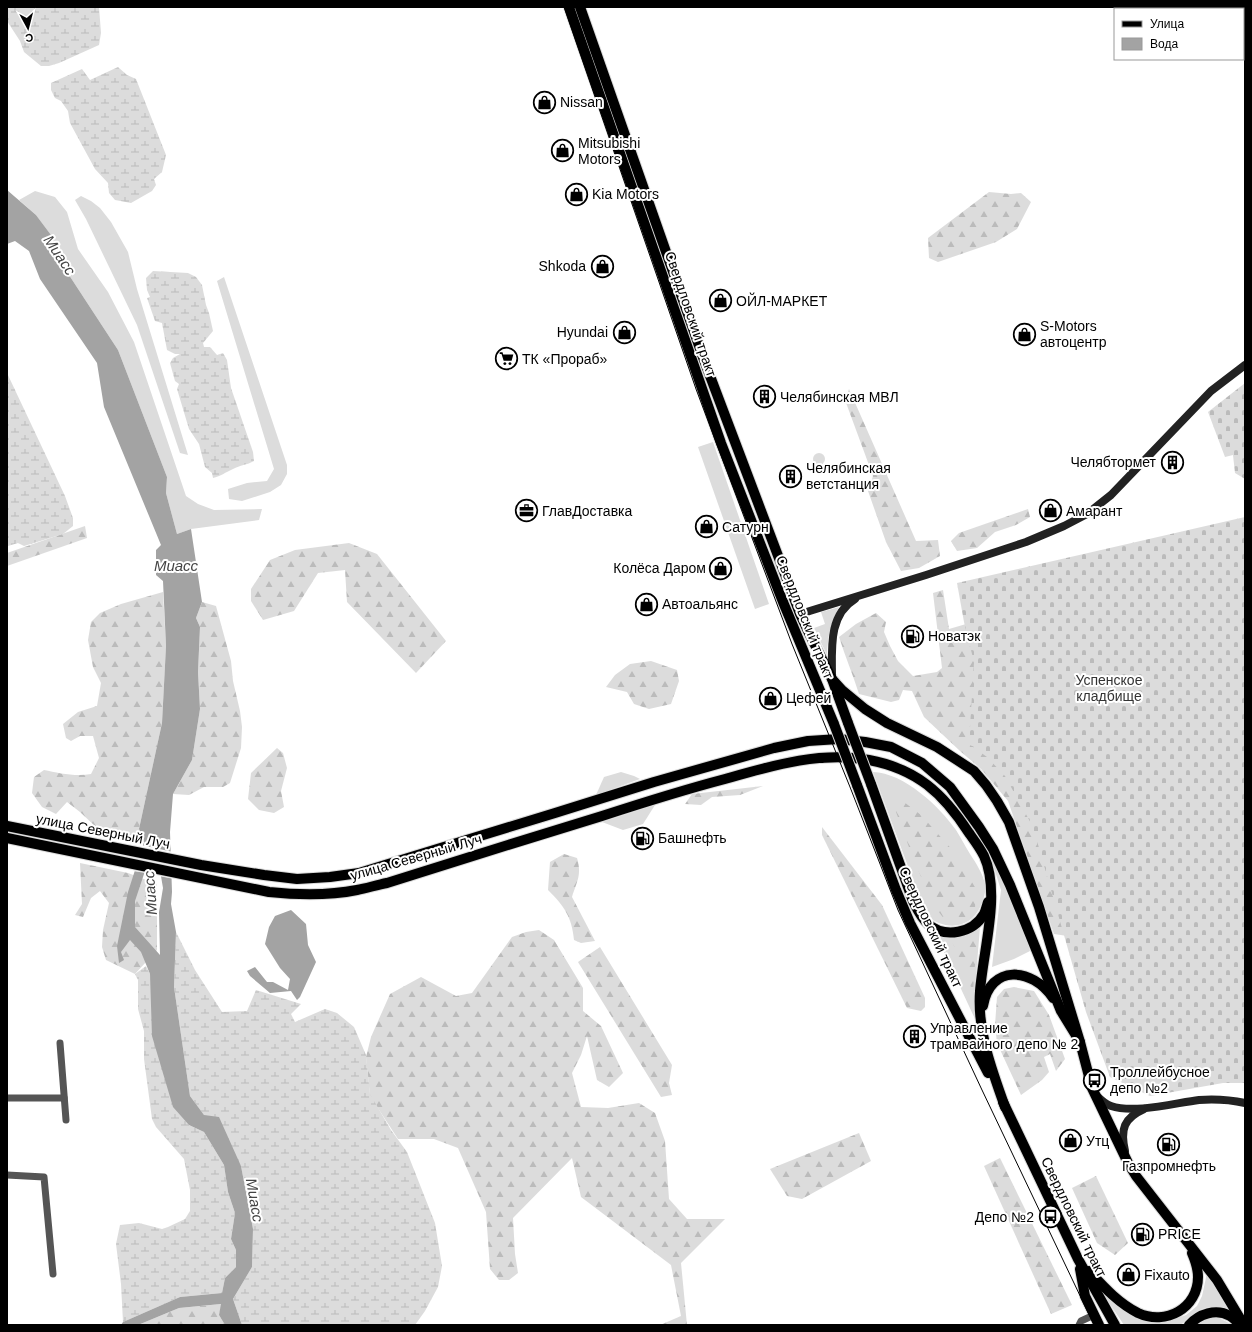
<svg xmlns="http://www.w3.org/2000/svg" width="1252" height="1332" viewBox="0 0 1252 1332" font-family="Helvetica,sans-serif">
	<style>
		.grass { fill: #dcdcdc }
		.forest { fill: url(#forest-firs) }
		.wetland { fill: url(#wetland-marsh) }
		.cemetery { fill: url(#cemetery-stones) }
		.water { fill: #a3a3a3; fill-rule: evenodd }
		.pier { fill: #fff }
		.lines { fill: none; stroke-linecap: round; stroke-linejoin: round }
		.primary-casing { stroke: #dbdbdb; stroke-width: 12 }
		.street { stroke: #555; stroke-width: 7 }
		.secondary { stroke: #222; stroke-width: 8 }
		.primary { stroke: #000; stroke-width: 10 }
		.tram { stroke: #000; stroke-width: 1 }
		.primary-bridge-casing { stroke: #dbdbdb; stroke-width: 12; stroke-linecap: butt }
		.primary-bridge { stroke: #000; stroke-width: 10 }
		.labels { text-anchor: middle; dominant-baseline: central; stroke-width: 4; stroke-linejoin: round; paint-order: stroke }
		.poi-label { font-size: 14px; fill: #000; stroke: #fff; text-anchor: start }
		.street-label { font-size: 14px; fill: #000; stroke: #fff }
		.park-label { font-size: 14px; fill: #333; stroke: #fff }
		.water-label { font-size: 15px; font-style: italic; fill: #444; stroke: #fff }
	</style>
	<defs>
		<pattern id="forest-firs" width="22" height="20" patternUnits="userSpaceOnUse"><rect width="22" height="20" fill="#dcdcdc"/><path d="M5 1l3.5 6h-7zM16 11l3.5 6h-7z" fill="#bbb"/></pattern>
		<pattern id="wetland-marsh" width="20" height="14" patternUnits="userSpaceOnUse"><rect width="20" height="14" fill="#dcdcdc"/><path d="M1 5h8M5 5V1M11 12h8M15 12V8" fill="none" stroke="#bbb"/></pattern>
		<pattern id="cemetery-stones" width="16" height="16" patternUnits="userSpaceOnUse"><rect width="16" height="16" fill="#dcdcdc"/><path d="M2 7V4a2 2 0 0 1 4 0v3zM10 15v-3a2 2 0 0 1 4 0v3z" fill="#bbb"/></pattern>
	</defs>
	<rect width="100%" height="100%" fill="#fff"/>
	<g class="grass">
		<polygon points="35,191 55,197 67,212 78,249 108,292 134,342 186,496 198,504 214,510 262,509 259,520 191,529 177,534 166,493 167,477 118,350 67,272 51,235 36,215 19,200"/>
		<polygon points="81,196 91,201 100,208 111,222 128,252 137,289 188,455 180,453 137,325 86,219 75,200"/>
		<polygon points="224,277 287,465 287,474 281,485 270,492 242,501 229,499 228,489 247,483 267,481 274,469 217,281"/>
		<polygon points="713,442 769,604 755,609 698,447"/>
		<circle cx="819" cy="459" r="6"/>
		<path d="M839,607C830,625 828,635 827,655L814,628L825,624L821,612Z"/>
		<polygon points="621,772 634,776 640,779 596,795 604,777"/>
		<path d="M873,772C904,773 939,806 956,830C961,838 965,846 970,854C976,863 983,874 985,884C986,891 984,899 981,905C971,930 944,931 926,915Z"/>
		<polygon points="655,805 643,824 623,830 602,822"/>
		<path d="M988,851C996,857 1021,925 1027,939L1030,951L1014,959L992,967L1001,890L994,868L987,852Z"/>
		<path d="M980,927L974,1001L975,1019L936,935C956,940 963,938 980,927Z"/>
		<path d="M1207,1273L1222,1296L1229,1310C1206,1303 1198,1309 1181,1325H1124L1103,1294V1290L1128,1312L1150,1322H1167L1186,1315L1197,1306L1202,1296Z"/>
		<polygon points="1206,1318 1219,1318 1233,1325 1196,1325"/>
	</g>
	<g class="forest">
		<polygon points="989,192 1011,194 1021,193 1031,202 1017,229 996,242 938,262 929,258 928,238"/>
		<polygon points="849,389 916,541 938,540 940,556 919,568 901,571 886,542 868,491 873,476 845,400"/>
		<polygon points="1028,509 1030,517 1016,525 995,532 977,548 957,551 951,541 959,533"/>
		<polygon points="85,526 87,538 7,566 7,553"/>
		<polygon points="349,543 377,554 446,641 416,673 347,602 345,570 318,573 294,611 263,620 251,601 251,589 270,560 295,550"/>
		<path d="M943,590L949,629L1014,610L1074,937L1054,934L1008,801L981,769L960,751L924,717L912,691L903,690L899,700L891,702L859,694C853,675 845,656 839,637L856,624L876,613L886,622L884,632L890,646L898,661L913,676L937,672L942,668L933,593Z"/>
		<path d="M163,592L166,646L162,723L139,829L144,842L97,828L80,812L67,802L56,814L42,807L32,793L34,777L44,770C58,773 76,777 91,774L99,758L93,736H80L71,741L66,738L63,724L78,712L97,706L101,683L93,667L88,640L91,622L100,613L121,604Z"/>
		<polygon points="202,602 216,606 231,661 233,681 240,711 242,727 241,748 230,783 223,787 204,787 189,795 173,794 192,760 200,709 198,672 200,627 196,618"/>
		<polygon points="651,661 677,670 679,681 671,704 649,709 634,704 627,692 606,687 615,675 630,664"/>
		<polygon points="277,748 283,753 287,768 281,791 284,807 274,813 259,810 248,799 251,773"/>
		<polygon points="763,786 740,795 712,797 701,805 685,804 692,794"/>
		<path d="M896,799H900L921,815L955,853L976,889L975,908L970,916C963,919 955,923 947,920C931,913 901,824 893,804V800Z"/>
		<polygon points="822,827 882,905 925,998 925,1007 921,1011 907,1008 822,835"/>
		<path d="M564,854L577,858C582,875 577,881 572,897L595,941L581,943L574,940C572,917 564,906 548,890L550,862Z"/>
		<polygon points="80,863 128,873 157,884 157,950 135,974 106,960 102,947 103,930 109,903 100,891 91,898 83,917 75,915 82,904"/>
		<polygon points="539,930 554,940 583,988 583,1011 601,1026 623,1073 609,1087 597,1080 587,1036 581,1055 572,1073 581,1107 608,1108 639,1103 655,1113 665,1141 669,1199 687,1219 725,1219 681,1263 687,1325 660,1325 681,1316 671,1265 581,1197 572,1158 513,1218 515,1254 518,1273 509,1280 499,1280 490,1269 486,1212 458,1148 434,1139 398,1139 370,1096 366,1057 371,1037 390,994 421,977 456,996 472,993 512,937 526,932"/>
		<polygon points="977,936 973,992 952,941"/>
		<polygon points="600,947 672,1065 669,1083 672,1095 661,1097 578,962"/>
		<polygon points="1014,987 1034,991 1049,1015 1065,1059 1056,1071 1050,1054 1044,1057 1049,1072 1042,1080 1021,1095 997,1043 995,1025 997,997 1004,989"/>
		<polygon points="859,1133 871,1161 802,1199 787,1196 770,1169"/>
		<polygon points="1000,1158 1072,1305 1051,1314 984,1166"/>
		<polygon points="1096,1176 1128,1243 1115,1255 1097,1243 1072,1188"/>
		<polygon points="222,1304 219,1315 225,1325 138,1325 179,1308"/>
	</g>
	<g class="wetland">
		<polygon points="7,7 99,7 101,33 99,45 59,63 49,66 41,66 24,52 20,41 7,21"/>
		<polygon points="118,67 127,75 136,79 166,155 162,172 154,179 156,185 152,191 131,203 115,200 109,193 108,183 95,169 70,123 68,111 61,101 55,98 51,90 51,83 82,69 90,80"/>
		<path d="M153,271L188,273L196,277L202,285L206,305L209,313L213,331L203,343L204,347H210L217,355L223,353L227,360L231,388L253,452L254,461C247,465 240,465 233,469C224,473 223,475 213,478L212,473L205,467L199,444L189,429L177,389L179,384L175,381L170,363L173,358L180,354H175L167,350L162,323L155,321L147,298L150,297L147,290L146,278Z"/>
		<polygon points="7,373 65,496 73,518 73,526 63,534 24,546 18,543 8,546 7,552"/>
		<polygon points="176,932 195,970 222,1012 247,1011 256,990 301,1004 291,1014 295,1022 325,1009 337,1013 354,1027 366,1055 370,1094 391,1130 407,1152 435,1223 442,1266 438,1287 425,1311 415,1325 242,1325 233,1299 252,1267 253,1229 241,1166 190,1096 174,987"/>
		<polygon points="146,966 150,974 189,1125 204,1132 224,1165 228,1192 235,1213 231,1239 236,1250 236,1267 225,1278 222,1293 180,1297 123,1322 121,1284 116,1244 120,1225 139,1223 162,1229 168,1227 185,1219 190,1211 190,1190 184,1159 156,1127 152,1119 144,1059 144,1031 138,1009 138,980 135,974"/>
	</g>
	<g class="cemetery">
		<polygon points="1245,383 1245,479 1235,473 1233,455 1225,457 1208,412"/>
		<polygon points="1245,517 1245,1083 1223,1083 1150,1096 1110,1077 1086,1012 1033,827 1005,776 987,757 969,744 974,662 964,622 957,583"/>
	</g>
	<g class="water">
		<path d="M7,190L36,215L51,235L67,272L118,350L167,477L166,493L177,534L191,529L202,602L196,618L200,627L198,672L200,709L192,760L173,794L170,832L172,892L171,904L176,932L174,987L190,1096L204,1115L219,1117L241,1166L253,1229L252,1267L233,1299L242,1325H225L219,1315L221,1304L179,1308L138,1325H121L123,1322L180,1297L222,1293L225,1278L236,1267V1250L231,1239L235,1213L228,1192L224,1165L204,1132L189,1125L173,1107L152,1036L150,974L141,952L130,940L121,952L124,960L119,963L117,946L128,892L144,842L139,829L162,723L166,646L163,581L156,575V550L161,545L104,407L97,363L40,279L29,251L15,241L7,244ZM155,841L163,888L159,912L160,955L135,927V901Z"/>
		<polygon points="291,910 306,924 308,945 316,962 300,997 297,1000 291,991 270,993 250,976 247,971 255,967 267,982 273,982 288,990 290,979 280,968 265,944 269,927 275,916"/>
	</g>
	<polygon class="pier" points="141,845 173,852 174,879 159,876 155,848 146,873 133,871"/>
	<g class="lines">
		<defs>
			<g id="primary">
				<polyline points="569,7 721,443 783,602 834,724"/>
				<polyline points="580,7 704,360 800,614 807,629 832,679 848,723"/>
				<polyline points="832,679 842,690 865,709 887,723 937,747 974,771 986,785 997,801 1009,822 1039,907 1080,1042 1092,1088 1128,1163 1136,1176 1217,1280 1244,1325"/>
				<path d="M871,784L913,901C917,909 921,918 928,924C945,939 973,933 984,914C986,910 987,905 988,902"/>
				<polyline points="857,785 896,890 910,923 988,1073"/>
				<polyline points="7,826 201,865 264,875 297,879 330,877 359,873 555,813 654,782 774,748 808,741 839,739 865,742 891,747 922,763 950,787 979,827 993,849 1010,885 1061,1011 1080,1042"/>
				<path d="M7,838L269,892C298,895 327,896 357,890C367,888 377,885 387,883C459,860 530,838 602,816C642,803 683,790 725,779C771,766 820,751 869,760C917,769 943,793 969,833C974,840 980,848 984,856C1001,893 983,951 980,991C977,1032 992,1070 1005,1107"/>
				<path d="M983,1006C990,964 1032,967 1053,998"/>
				<polyline points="1003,1102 1078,1259 1115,1325"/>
				<polyline points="1080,1269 1085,1296 1099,1325"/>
				<path d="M1089,1271C1103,1286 1118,1303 1138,1313C1166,1326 1198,1308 1198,1277C1198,1268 1195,1260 1192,1253"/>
				<path d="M1189,1325C1199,1314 1216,1308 1230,1316C1234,1318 1237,1322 1240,1325"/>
			</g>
		</defs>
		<use href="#primary" class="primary-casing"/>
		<g class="street">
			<polyline points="60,1043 66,1120"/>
			<polyline points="7,1098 64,1098"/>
			<polyline points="7,1175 44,1177 53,1274"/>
			<polyline points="1079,1325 1081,1321 1094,1315"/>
		</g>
		<g class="secondary">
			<polyline points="800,614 926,575 1026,542 1064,526 1087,514 1111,495 1211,391 1245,365"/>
			<path d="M832,677C832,650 828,615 855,599"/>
			<path d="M1096,1095C1100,1099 1105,1104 1111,1106C1134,1114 1175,1103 1199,1100C1214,1099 1231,1100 1245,1103"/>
			<path d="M1125,1151C1120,1129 1124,1118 1144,1109"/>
		</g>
		<use href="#primary" class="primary"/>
		<polyline class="tram" points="564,7 696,389 792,644 850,787 898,910 982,1090 1094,1325"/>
		<defs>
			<g id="primary-bridge">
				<polyline points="848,723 871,784"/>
				<polyline points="834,724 857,785"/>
			</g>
		</defs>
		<use href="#primary-bridge" class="primary-bridge-casing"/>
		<use href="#primary-bridge" class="primary-bridge"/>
	</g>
	<defs>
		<symbol id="shop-ring" viewBox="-11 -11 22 22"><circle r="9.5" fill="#fff" stroke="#000" stroke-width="1.5"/><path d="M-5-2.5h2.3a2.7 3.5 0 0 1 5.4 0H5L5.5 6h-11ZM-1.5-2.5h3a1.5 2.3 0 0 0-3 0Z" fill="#000"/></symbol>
		<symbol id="supermarket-ring" viewBox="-11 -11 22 22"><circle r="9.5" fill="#fff" stroke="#000" stroke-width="1.5"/><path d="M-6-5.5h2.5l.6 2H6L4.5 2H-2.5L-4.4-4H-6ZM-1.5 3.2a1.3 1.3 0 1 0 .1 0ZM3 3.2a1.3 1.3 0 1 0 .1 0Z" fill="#000"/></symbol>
		<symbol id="building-ring" viewBox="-11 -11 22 22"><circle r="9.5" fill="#fff" stroke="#000" stroke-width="1.5"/><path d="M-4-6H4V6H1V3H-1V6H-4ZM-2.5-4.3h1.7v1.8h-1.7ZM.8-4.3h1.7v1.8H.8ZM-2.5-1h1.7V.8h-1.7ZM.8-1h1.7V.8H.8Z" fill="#000"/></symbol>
		<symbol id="office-ring" viewBox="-11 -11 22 22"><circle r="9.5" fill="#fff" stroke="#000" stroke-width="1.5"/><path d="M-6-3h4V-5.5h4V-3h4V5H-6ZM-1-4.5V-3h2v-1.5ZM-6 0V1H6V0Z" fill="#000"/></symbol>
		<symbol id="fuel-ring" viewBox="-11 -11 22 22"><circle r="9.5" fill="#fff" stroke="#000" stroke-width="1.5"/><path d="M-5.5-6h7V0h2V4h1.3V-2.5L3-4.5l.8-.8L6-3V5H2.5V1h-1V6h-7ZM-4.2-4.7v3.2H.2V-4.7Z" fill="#000"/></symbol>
		<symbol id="bus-ring" viewBox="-11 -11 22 22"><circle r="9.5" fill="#fff" stroke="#000" stroke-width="1.5"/><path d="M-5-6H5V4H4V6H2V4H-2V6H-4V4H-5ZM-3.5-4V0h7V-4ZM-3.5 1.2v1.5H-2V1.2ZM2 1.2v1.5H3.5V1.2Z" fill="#000"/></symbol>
	</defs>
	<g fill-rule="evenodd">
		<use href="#shop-ring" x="532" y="90" width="25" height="25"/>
		<use href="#shop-ring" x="550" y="138" width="25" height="25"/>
		<use href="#shop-ring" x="564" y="182" width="25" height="25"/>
		<use href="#shop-ring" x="590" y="254" width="25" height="25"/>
		<use href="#shop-ring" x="708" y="288" width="25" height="25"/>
		<use href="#shop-ring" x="612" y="320" width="25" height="25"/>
		<use href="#shop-ring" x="1012" y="322" width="25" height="25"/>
		<use href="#supermarket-ring" x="494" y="346" width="25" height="25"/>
		<use href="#building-ring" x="752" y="384" width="25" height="25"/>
		<use href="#building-ring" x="1160" y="450" width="25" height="25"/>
		<use href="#building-ring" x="778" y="464" width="25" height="25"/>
		<use href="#office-ring" x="514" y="498" width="25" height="25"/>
		<use href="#shop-ring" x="1038" y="498" width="25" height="25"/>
		<use href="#shop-ring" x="694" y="514" width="25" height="25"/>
		<use href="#shop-ring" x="708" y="556" width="25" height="25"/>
		<use href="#shop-ring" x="634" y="592" width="25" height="25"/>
		<use href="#fuel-ring" x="900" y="624" width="25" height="25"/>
		<use href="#shop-ring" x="758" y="686" width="25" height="25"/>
		<use href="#fuel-ring" x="630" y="826" width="25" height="25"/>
		<use href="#building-ring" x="902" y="1024" width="25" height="25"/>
		<use href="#bus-ring" x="1082" y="1068" width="25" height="25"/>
		<use href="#shop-ring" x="1058" y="1128" width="25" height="25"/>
		<use href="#fuel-ring" x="1156" y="1132" width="25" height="25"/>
		<use href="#bus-ring" x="1038" y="1204" width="25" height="25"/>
		<use href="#fuel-ring" x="1130" y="1222" width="25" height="25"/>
		<use href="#shop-ring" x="1116" y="1262" width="25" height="25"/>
	</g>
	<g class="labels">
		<g class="poi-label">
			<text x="560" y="102">Nissan</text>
			<text x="578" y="143">Mitsubishi<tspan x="578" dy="16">Motors</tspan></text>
			<text x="592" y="194">Kia Motors</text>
			<text x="586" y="266" text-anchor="end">Shkoda</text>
			<text x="736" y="301">ОЙЛ-МАРКЕТ</text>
			<text x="1040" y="326">S-Motors<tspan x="1040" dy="16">автоцентр</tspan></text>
			<text x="608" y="332" text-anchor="end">Hyundai</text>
			<text x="522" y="359">ТК «Прораб»</text>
			<text x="780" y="397">Челябинская МВЛ</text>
			<text x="1156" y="462" text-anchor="end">Челябтормет</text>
			<text x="806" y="468">Челябинская<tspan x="806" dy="16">ветстанция</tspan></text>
			<text x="542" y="511">ГлавДоставка</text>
			<text x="1066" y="511">Амарант</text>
			<text x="722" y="527">Сатурн</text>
			<text x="706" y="568" text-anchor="end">Колёса Даром</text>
			<text x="662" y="604">Автоальянс</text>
			<text x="928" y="636">Новатэк</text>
			<text x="786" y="698">Цефей</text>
			<text x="658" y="838">Башнефть</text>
			<text x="930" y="1028">Управление<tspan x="930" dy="16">трамвайного депо № 2</tspan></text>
			<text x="1110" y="1072">Троллейбусное<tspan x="1110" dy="16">депо №2</tspan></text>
			<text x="1086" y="1141">Утц</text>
			<text x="1169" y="1166" text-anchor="middle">Газпромнефть</text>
			<text x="1034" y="1217" text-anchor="end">Депо №2</text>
			<text x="1158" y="1234">PRICE</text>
			<text x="1144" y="1275">Fixauto</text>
		</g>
		<g class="street-label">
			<text transform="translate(691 314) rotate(71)">Свердловский тракт</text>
			<text transform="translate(805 617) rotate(68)">Свердловский тракт</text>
			<text transform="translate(103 831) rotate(11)">улица Северный Луч</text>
			<text transform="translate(416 857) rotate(-16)">улица Северный Луч</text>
			<text transform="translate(931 927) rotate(65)">Свердловский тракт</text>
			<text transform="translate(1074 1217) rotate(64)">Свердловский тракт</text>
		</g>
		<g class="park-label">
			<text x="1109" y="680">Успенское<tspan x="1109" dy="16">кладбище</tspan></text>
		</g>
		<g class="water-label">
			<text transform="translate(60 255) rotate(56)">Миасс</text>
			<text x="176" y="565">Миасс</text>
			<text transform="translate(150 893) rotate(-94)">Миасс</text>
			<text transform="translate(255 1200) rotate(80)">Миасс</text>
		</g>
	</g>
	<rect width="1252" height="1332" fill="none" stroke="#000000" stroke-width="16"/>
	<rect x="1114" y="8" width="130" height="52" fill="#ffffff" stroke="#999999"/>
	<rect x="1122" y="21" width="20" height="6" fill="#000000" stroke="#999999"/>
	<text x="1150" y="28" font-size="12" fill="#000000">Улица</text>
	<rect x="1122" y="38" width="20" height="12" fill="#a3a3a3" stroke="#999999"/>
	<text x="1150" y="48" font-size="12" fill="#000000">Вода</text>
	<g transform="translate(28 28) rotate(173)" stroke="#ffffff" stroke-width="3" paint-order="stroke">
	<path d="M0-3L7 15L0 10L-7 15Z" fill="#000000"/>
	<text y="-6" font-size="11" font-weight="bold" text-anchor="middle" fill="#000000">С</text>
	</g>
</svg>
